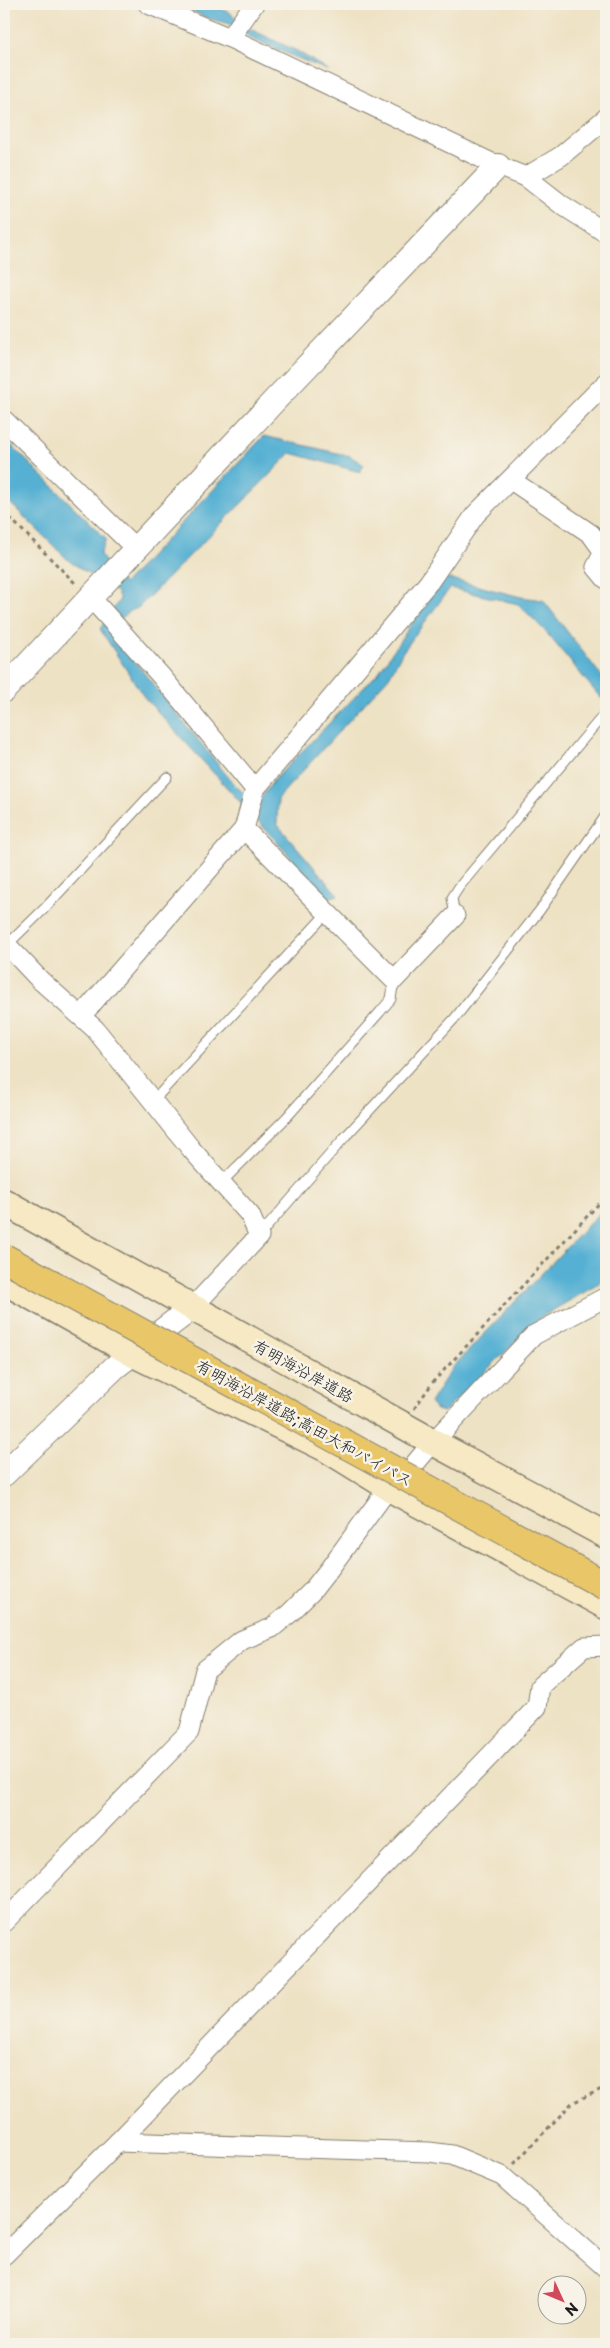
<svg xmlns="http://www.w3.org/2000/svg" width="610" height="2348" viewBox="0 0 610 2348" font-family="'Playpen Sans','Klee One',sans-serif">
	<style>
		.water { fill: #55b0d3; stroke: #386678 }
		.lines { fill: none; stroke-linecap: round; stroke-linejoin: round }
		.service-casing { stroke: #857f70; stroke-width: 11 }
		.minor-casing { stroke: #857f70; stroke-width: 21 }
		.tertiary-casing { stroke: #857f70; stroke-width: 26 }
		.secondary-casing { stroke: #857f70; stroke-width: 29 }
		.path { stroke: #857f70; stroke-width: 3; stroke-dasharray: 4 4; stroke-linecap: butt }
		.service { stroke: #fff; stroke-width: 9 }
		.minor { stroke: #fff; stroke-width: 19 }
		.tertiary { stroke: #fff; stroke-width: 24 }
		.secondary { stroke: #f6e9c3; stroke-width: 26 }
		.motorway-bridge-casing { stroke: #857f70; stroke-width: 30; stroke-linecap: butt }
		.motorway-bridge { stroke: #e9c769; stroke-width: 28 }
		.labels { text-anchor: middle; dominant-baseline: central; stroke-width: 5; stroke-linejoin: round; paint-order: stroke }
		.street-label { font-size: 16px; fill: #1c1c1c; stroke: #f7f3e8 }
	</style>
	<rect width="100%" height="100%" fill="#f7f3e8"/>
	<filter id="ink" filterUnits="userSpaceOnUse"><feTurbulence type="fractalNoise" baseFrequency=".02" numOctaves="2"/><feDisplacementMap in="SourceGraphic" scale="10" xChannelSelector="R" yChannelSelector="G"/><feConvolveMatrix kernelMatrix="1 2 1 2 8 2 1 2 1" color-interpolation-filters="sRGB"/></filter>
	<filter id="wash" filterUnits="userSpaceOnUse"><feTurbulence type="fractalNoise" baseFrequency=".0096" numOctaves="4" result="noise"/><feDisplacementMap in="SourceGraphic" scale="20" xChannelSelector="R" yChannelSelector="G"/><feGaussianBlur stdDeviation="1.12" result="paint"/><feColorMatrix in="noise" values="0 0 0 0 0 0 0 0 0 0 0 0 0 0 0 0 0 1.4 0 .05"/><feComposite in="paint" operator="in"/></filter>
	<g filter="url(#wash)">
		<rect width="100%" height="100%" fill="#eee2c4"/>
		<g class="water">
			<path d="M180,4H207L229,12L248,28L297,51L329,71L250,38C238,22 221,23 204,17C196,13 188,8 180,4Z"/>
			<polygon points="264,436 350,456 364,465 360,472 291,453 138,608 128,612 110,631 233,783 256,805 274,780 379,672 443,577 521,597 543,600 606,682 606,702 599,696 545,631 518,604 450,588 402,653 389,677 278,798 277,824 338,895 328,898 144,697 100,629 120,599 116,591 69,561 4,497 4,438 106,539 100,555 124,584"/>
			<polygon points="606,1206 606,1275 597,1285 541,1317 444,1412 436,1410 430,1403 452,1368"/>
		</g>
	</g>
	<g filter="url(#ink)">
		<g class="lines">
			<defs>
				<g id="service">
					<polyline points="455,916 452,898 459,887 606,712"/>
					<polyline points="7,945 44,909 167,777"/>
					<polyline points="153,1101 327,913"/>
					<polyline points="221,1183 286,1118 380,1012 391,999 394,980"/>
					<polyline points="259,1236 344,1138 455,1018 540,910 606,815"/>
				</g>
				<g id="minor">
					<polyline points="148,4 230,38 498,166 526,177 562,205 606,233"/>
					<polyline points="230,38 254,4"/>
					<polyline points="526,177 561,156 606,118"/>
					<polyline points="4,420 135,548"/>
					<polyline points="511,480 591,534 604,552 596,567 606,579"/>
					<polyline points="91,598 161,676 255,789"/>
					<polyline points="244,829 394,980 455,916"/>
					<polyline points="4,942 40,980 95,1029 192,1150 250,1215 259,1236 192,1308"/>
					<polyline points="82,1015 244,829 255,789 429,582 475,515 606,383"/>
					<polyline points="4,1922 189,1732 205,1670 242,1640 272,1628 290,1613 312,1591 330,1568 384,1494 393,1490 433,1442 534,1335 606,1297"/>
					<polyline points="118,2142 429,2152 452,2155 502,2176 606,2268"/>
					<polyline points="4,2255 118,2142 537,1707 540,1686 584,1647 606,1646"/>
				</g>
				<g id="tertiary">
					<polyline points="4,690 274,401 498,166"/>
					<polyline points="4,1474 115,1367 192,1308"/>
				</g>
				<g id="secondary">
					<polyline points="4,1202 433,1442 606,1535"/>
					<polyline points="4,1281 132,1353 325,1448 393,1490 606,1606"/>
				</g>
			</defs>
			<use href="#service" class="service-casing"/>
			<use href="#minor" class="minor-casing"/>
			<use href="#tertiary" class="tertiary-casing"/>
			<use href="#secondary" class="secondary-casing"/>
			<g class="path">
				<polyline points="4,512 76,584"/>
				<polyline points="414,1409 433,1382 606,1196"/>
				<polyline points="514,2164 572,2103 606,2087"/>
			</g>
			<use href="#service" class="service"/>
			<use href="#minor" class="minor"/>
			<use href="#tertiary" class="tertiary"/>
			<use href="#secondary" class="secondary"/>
			<defs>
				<polyline id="motorway-bridge" points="4,1258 606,1586"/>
			</defs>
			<use href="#motorway-bridge" class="motorway-bridge-casing"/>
			<use href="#motorway-bridge" class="motorway-bridge"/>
		</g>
	</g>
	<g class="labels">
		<g class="street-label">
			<text transform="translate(304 1370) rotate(29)">有明海沿岸道路</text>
			<text transform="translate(305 1422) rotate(29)">有明海沿岸道路;高田大和バイパス</text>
		</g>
	</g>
	<rect width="610" height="2348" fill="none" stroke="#f7f3e8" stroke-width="20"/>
	<g transform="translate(562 2300) rotate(134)"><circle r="24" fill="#f7f3e8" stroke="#9f9d96"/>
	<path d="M0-4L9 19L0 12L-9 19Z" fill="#d1495b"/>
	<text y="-8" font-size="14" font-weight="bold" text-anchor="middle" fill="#1c1c1c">N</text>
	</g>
</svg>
